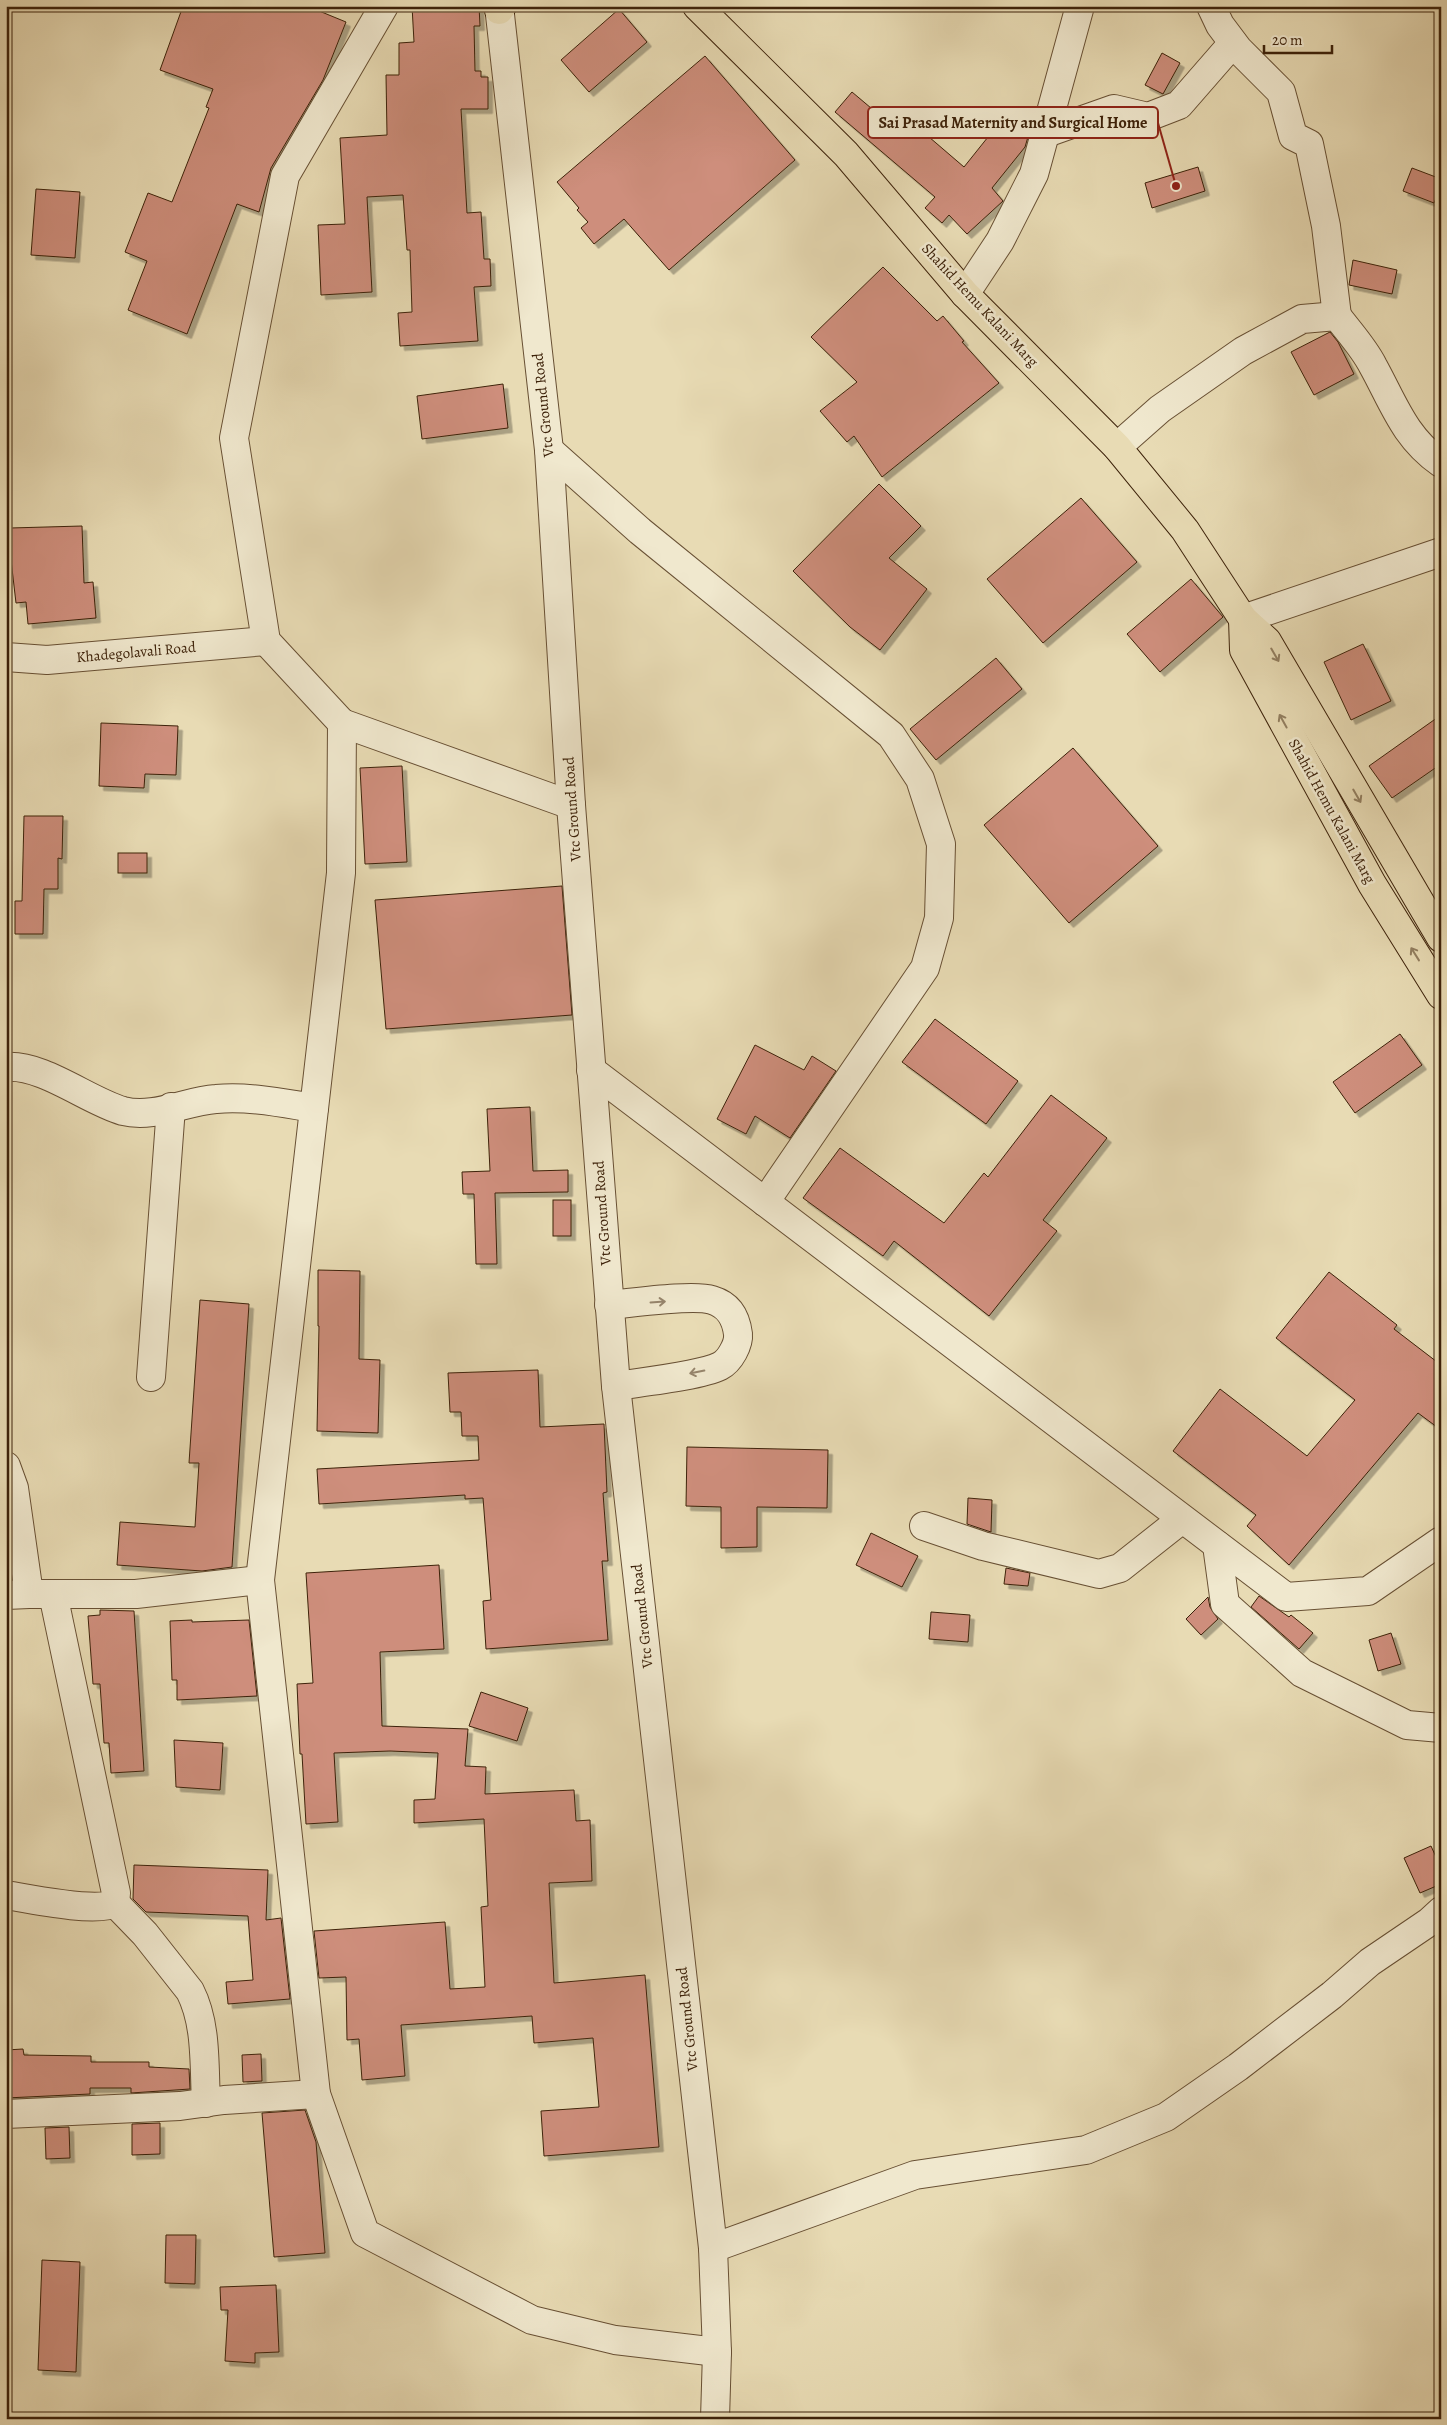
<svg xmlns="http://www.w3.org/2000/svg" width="1447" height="2425" viewBox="0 0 1447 2425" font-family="Alegreya,serif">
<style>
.building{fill:#ce8e7b;stroke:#3d220a;filter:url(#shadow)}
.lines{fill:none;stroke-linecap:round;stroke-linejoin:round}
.minor-casing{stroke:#685034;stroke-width:30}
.major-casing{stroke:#3d220a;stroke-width:30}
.minor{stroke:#f0e8ce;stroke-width:28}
.major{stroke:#e8dbb4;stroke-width:28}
.oneway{stroke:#927e5f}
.oneway2{stroke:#96856c}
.labels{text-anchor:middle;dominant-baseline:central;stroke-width:5;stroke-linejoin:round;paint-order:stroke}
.street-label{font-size:15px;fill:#3d220a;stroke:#f0e8ce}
.leader{fill:none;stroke:#8f2418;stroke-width:2}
.callout-dot{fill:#8f2418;stroke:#f0e8ce;stroke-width:2}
.callout{fill:#f0e8ce;stroke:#8f2418;stroke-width:2}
.callout-label{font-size:16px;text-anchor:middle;font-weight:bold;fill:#3d220a}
</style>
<defs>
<filter id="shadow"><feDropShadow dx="4.5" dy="4.5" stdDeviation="0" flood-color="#0004"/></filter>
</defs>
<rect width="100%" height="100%" fill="#e8dbb4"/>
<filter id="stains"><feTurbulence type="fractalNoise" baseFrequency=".004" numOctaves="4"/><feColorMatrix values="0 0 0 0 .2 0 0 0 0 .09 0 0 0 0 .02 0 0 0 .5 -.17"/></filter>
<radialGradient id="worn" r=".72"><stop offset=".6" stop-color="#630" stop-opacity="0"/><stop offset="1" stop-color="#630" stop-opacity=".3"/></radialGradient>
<g class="building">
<path d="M183 6H307L346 22 323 80 271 168 259 212 237 204 187 334 128 310 147 261 125 252 148 193 172 202 209 108 206 107 213 89 160 70Z"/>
<path d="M412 6H479L480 26H474L475 71H481V77H488V109H461L467 213 481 212 484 259H490L491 286 474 287 478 341 400 346 398 313 412 312 410 250H407L403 195 367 197 372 292 321 295 318 225 345 224 340 138 387 135 386 75H399V43L414 42Z"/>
<path d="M619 9 647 42 589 92 561 60Z"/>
<path d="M1162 53 1180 63 1163 94 1145 85Z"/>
<path d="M705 56 795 160 669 270 624 219 594 244 581 228 588 222 577 210 579 208 557 182Z"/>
<path d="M852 92 884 119 894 107 964 167 1008 112 1030 130 1025 147 992 188 1003 201 967 234 949 215 942 223 925 208 935 197 835 112Z"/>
<path d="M1198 167 1205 191 1152 208 1145 183Z"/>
<path d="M1412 168 1441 179V186L1434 203 1403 191Z"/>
<path d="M36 189 80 192 75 258 31 255Z"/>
<path d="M1353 260 1397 270 1392 294 1349 285Z"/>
<path d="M883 267 937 321 943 316 964 341 962 342 999 383 882 477 854 436 847 442 820 411 857 382 811 337Z"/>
<path d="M1330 332 1338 342 1354 374 1314 395 1291 352Z"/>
<path d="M503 384 508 428 422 439 417 396Z"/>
<path d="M879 484 921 526 889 558 927 589 880 650 850 627 793 571Z"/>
<path d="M1081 498 1137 562 1043 643 987 579Z"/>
<path d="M82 526 84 583 93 582 96 618 28 624 26 602 16 603 11 560 10 528Z"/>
<path d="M1191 579 1223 617 1160 672 1127 634Z"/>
<path d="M1363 644 1391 701 1351 720 1324 662Z"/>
<path d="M996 658 1022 689 936 760 910 729Z"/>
<path d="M1441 715V764L1392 798 1369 766Z"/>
<path d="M101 723 178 726 176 775 145 774 144 788 99 786Z"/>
<path d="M1073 748 1158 846 1069 923 984 825Z"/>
<path d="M402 766 407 862 365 864 360 768Z"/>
<path d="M24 816H63L62 859 58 858V889H44L43 934H15V901H22Z"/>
<rect x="118" y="853" width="29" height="20"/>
<path d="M562 886 572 1015 386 1029 375 900Z"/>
<path d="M935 1019 1018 1081 986 1124 902 1062Z"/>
<path d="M1400 1034 1422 1065 1355 1113 1333 1082Z"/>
<path d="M755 1045 804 1070 812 1056 836 1071 790 1138 755 1116 746 1134 717 1119Z"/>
<path d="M1051 1095 1107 1138 1043 1220 1057 1231 989 1316 894 1241 883 1256 803 1198 840 1148 944 1223 984 1173 988 1177Z"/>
<path d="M530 1107 533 1171 568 1170V1192L495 1193 497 1264H476L474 1194H463L462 1172 490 1171 487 1109Z"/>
<rect x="553" y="1200" width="18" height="36"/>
<path d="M318 1270 360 1271 359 1359 380 1360 378 1433 317 1431 319 1326H318Z"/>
<path d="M1329 1272 1397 1325 1394 1329 1441 1365V1430L1418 1413 1289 1565 1247 1526 1256 1515 1173 1451 1220 1389 1307 1456 1355 1400 1276 1338Z"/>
<path d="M200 1300 249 1304 232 1567 202 1571 117 1565 120 1522 195 1527 199 1463H189Z"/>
<path d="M538 1370 540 1427 604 1424 607 1492 603 1493 608 1561H602L608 1640 486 1649 483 1601 491 1600 483 1498 465 1499V1495L319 1504 317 1469 479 1460 478 1436H462L461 1412H450L448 1373Z"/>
<path d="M687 1447 828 1450 827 1508 757 1507V1547L721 1548V1507L686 1506Z"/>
<path d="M968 1498 992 1500 991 1532 967 1524Z"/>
<path d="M871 1533 918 1556 902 1587 856 1565Z"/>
<path d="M439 1565 444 1649 380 1652 382 1726 468 1729 465 1766 486 1767 485 1794 574 1790 576 1821 590 1820 592 1881 549 1883 554 1983 645 1975 659 2147 544 2156 541 2111 599 2107 593 2038 534 2043 532 2016 401 2025 405 2076 362 2080 359 2039 347 2040 346 1977 319 1978 314 1931 445 1922 450 1989 485 1987 481 1907 488 1906 484 1819 414 1823V1800L435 1799 438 1753 390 1751 334 1753 338 1822 306 1824 302 1754H300L297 1684 313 1683 306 1573Z"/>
<path d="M1006 1568 1030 1573 1028 1586 1004 1584Z"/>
<path d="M1259 1596 1289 1617 1291 1615 1313 1633 1299 1649 1251 1607Z"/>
<path d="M1208 1597 1210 1607 1218 1619 1201 1635 1186 1619Z"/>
<path d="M100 1610 134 1611 144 1771 111 1773 109 1743H104L100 1684H93L88 1616 100 1615Z"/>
<path d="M931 1612 970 1615 968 1642 929 1639Z"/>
<path d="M192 1620V1622L249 1620 257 1696 177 1700V1680H172L170 1621Z"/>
<path d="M1391 1633 1401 1664 1378 1671 1369 1640Z"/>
<path d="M481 1692 528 1708 517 1741 469 1726Z"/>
<path d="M174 1740 223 1743 220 1790 176 1787Z"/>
<path d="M1431 1846 1441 1868V1884L1420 1893 1404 1858Z"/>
<path d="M134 1865 268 1870 266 1920 281 1918 290 1999 228 2004 226 1982 253 1980 248 1916 146 1912 133 1899Z"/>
<path d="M23 2049 24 2055 91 2056V2062H149V2067L189 2069 190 2089 131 2093V2088H90V2094L6 2098V2050Z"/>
<path d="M261 2054 262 2081 243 2082 242 2055Z"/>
<path d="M305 2110 316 2142 325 2253 274 2257 262 2113Z"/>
<path d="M160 2123V2154L132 2155V2124Z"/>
<path d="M69 2127 70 2158 46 2159 45 2128Z"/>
<path d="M166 2235H196L195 2284 165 2283Z"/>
<path d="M42 2260 80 2262 76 2372 38 2370Z"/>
<path d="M276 2285 279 2352 255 2353V2363L225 2361 228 2310H221L220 2287Z"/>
</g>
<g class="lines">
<defs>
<g id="minor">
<path d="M384 6 285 176 234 438 266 641 342 723 341 873 260 1580 316 2094 365 2233 532 2320 615 2340 717 2352"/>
<path d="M499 6 549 450 571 805 616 1386 713 2248 717 2352 715 2419"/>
<path d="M1211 6 1220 25 1238 49 1281 92 1293 136 1309 144 1326 226 1337 316"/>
<path d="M1046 133 1114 109 1148 117 1179 105 1233 43"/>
<path d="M965 294 1000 241 1034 174 1080 6"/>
<path d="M1117 447 1160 409 1243 351 1302 319 1337 316C1349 332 1364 348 1373 366 1394 404 1404 437 1441 463"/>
<path d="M549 450 640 531 891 735 920 779 941 844 939 918 925 968 765 1202"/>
<path d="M1243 619 1441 552"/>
<path d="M6 657 47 660 266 641"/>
<path d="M342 723 571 805"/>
<path d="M6 1067C43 1064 88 1101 123 1111 154 1119 185 1101 216 1099 249 1096 282 1103 314 1108"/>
<path d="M591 1070 1286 1597 1368 1591 1441 1541"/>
<path d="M609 1305C632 1303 693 1294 712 1300 729 1305 736 1318 738 1334 739 1344 730 1361 720 1366 700 1376 641 1382 616 1386"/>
<path d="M151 1377 171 1107"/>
<path d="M6 1466 14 1488 29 1594 6 1595"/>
<path d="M924 1526 983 1546 1099 1574 1120 1568 1182 1519"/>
<path d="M1217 1545 1225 1604 1302 1673 1407 1725 1441 1728"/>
<path d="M29 1594H136L260 1580"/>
<path d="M6 1895C30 1899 97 1913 115 1903L116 1893 53 1594"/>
<path d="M115 1903 145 1934 190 1991C207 2024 204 2066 206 2103"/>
<path d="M6 2114 180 2106 224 2100 316 2094"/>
<path d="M713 2248 915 2175 1086 2150 1166 2117 1238 2067 1332 1995 1370 1962 1429 1922 1441 1911"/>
</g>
<g id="major">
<path d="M697 6 846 154 965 294 1117 447 1185 530 1243 619 1267 641 1441 938"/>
<path d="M499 10 502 6"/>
<path d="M1243 619 1244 650 1372 884 1441 995"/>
</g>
</defs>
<use href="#minor" class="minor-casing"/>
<use href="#major" class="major-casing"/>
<use href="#minor" class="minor"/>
<use href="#major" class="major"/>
</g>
<defs><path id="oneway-shaft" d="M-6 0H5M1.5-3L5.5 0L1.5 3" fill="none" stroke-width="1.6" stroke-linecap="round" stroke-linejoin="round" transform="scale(1.25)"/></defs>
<g class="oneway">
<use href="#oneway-shaft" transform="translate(1275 655) rotate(60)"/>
<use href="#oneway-shaft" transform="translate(1283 721) rotate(-119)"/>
<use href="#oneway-shaft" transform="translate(1357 796) rotate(60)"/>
<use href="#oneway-shaft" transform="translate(1415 954) rotate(-122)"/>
</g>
<g class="oneway2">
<use href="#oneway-shaft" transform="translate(658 1302) rotate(-4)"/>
<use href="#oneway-shaft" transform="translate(697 1372) rotate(169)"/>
</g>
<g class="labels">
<g class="street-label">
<text transform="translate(980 305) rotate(47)">Shahid Hemu Kalani Marg</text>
<text transform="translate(543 405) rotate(-96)">Vtc Ground Road</text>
<text transform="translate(136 652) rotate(-5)">Khadegolavali Road</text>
<text transform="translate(572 809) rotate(-94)">Vtc Ground Road</text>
<text transform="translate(1332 811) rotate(61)">Shahid Hemu Kalani Marg</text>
<text transform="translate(602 1213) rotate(-94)">Vtc Ground Road</text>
<text transform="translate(642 1616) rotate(-96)">Vtc Ground Road</text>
<text transform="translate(687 2019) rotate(-96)">Vtc Ground Road</text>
</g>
</g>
<path class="leader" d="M1176 186L1158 123"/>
<circle class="callout-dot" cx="1176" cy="186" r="5"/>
<rect class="callout" x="868" y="107" width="290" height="31" rx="5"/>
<g class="callout-label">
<text x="1013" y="128">Sai Prasad Maternity and Surgical Home</text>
</g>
<rect width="1447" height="2425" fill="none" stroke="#e8dbb4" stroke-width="25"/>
<rect x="8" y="8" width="1432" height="2410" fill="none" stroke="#3d220a" stroke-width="2.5"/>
<rect x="12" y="12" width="1422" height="2400" fill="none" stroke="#3d220a"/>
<path d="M1264 45v8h68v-8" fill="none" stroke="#3d220a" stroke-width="2.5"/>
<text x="1272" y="45" font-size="15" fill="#3d220a" stroke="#f0e8ce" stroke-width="4" paint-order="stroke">20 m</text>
<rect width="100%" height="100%" filter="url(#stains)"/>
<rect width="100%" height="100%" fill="url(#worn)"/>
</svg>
